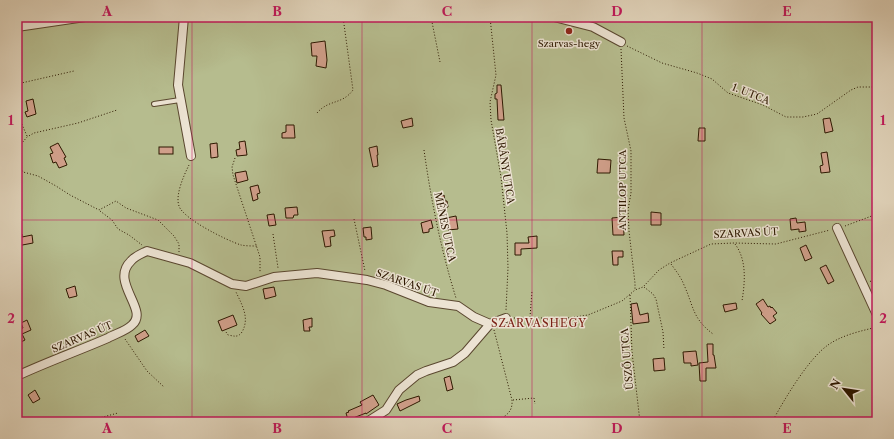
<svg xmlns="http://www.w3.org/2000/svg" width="894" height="439" viewBox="0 0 894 439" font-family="'Libre Caslon Text',serif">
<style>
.green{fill:#b6bc8e;stroke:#726a47}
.building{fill:#d09f8a;stroke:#2d1800}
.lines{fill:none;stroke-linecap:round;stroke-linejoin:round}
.service-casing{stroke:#5a472f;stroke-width:6}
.minor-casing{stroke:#5a472f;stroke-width:10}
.path{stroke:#2d1800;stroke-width:1;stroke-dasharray:1 2;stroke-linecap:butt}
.service{stroke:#ece3d3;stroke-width:4}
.minor{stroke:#ece3d3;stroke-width:8}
.grid{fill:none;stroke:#c2185b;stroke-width:1;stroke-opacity:0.55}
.poi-dot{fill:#8f2418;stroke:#ece3d3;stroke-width:1.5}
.labels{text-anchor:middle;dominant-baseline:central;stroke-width:3;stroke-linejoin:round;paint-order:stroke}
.poi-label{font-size:10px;fill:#2d1800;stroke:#ece3d3}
.street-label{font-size:10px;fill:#2d1800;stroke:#ece3d3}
.neighbourhood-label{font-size:11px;letter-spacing:1px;fill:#7a1f14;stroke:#ece3d3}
.neatline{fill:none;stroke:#c2185b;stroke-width:1.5}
.grid-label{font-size:13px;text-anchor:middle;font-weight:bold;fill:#c2185b}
</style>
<rect width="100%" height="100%" fill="#e1d4bb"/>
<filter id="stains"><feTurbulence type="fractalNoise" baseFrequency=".005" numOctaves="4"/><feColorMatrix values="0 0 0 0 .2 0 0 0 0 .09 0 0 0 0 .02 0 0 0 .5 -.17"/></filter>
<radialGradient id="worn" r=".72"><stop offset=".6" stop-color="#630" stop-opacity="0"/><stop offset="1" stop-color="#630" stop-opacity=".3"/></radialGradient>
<rect class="green" x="17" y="17" width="860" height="405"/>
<g class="building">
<path d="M325 41 327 60 326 68 316 66 317 56H312L311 43Z"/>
<path d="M497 85H501L504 120H498L497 99H495V94L497 93Z"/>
<path d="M33 99 36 114 27 117 25 112 28 111 26 101Z"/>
<path d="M412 118 413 126 403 128 401 121Z"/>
<path d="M830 118 833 131 825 133 823 119Z"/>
<path d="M286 125H294L295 138H282V133L286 132Z"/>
<path d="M699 128H705V141H698Z"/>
<path d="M245 141 247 155 237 156 236 150 240 149 239 142Z"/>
<path d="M58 143 66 157 64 158 67 165 59 168 56 162 53 163 50 154 53 153 50 147Z"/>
<path d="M217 143 218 157 211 158 210 144Z"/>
<path d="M377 146 378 155H377L378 166 373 167 369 148Z"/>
<rect x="159" y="147" width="14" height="7"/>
<path d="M827 152 830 172 821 173 820 166 823 165 821 153Z"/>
<path d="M598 159 611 160 610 173H597Z"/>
<path d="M246 171 248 180 237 183 235 173Z"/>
<path d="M258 185 260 193 257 194 258 199 253 201 250 187Z"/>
<path d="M444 195 445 201H447L448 207 437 209 435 197Z"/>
<path d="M297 207 298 215H294L293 218H286L285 208Z"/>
<path d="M651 212 661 213V225H651Z"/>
<path d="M274 214 276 225 269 226 267 215Z"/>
<path d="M456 216 458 229 448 230 446 218Z"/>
<path d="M623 217 624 235H613L612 218Z"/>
<path d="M796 218 797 223 805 222 806 231 799 232V229L791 230 790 219Z"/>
<path d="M431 220 433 228 429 229V232L423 233 421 223Z"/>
<path d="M371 227 372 239 366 240V237H364L363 228Z"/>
<path d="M334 230 335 236 330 237 331 246 325 247 322 231Z"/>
<path d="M22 234V237L32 235 33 243 17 246V235Z"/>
<path d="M537 236V248L521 249V255H515V243H529L528 237Z"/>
<path d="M806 245 812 258 805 261 800 248Z"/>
<path d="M612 251H623V257H618V265H613Z"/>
<path d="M826 265 834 281 828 284 820 268Z"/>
<path d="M75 286 77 296 69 298 66 289Z"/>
<path d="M274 287 276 296 265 299 263 289Z"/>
<path d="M763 299 768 307 770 306 771 308 772 307 777 313 773 316 776 320 770 324 761 314 762 313 756 304Z"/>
<path d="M637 303 640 315 648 313 649 322 633 324 631 304Z"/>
<path d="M736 303 737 309 725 312 723 305Z"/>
<path d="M233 315 237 325 222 331 218 321Z"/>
<path d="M312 318V327H309L310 331H304L303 320Z"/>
<path d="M27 320 31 330 22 334 25 340 17 344V323L20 329 23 328 21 323Z"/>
<path d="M145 330 149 336 138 342 135 336Z"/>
<path d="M707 344H713V355H714L716 368H706V381H700L699 363 708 362Z"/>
<path d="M696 351 698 365 691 366V363H684L683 352Z"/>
<path d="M664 358 665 370 654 371 653 359Z"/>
<path d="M450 376 453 389 447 391 444 378Z"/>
<path d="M35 390 40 399 33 403 28 395Z"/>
<path d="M373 395 379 405 366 414V413L348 420 346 413 349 412 348 411 362 405 360 402Z"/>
<path d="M419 396 420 401 400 411 397 404 406 400Z"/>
</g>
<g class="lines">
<defs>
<path id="service" d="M154 104 180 100"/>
<g id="minor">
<path d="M184 17 178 85 191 156"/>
<path d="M554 17 593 27 621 42"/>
<path d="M17 27 85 17"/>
<path d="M837 228 877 315"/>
<path d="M17 376C47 362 78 351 108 338 115 334 126 331 132 325 150 310 109 282 131 261 135 256 141 254 147 251L190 263 232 284 246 286 274 277 317 273 367 280 386 285 429 302 458 306 474 317 490 324 506 318"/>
<path d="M367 422 386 410 399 390 417 375 426 371 453 362 465 353 490 324"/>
</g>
</defs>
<use href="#service" class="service-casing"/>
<use href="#minor" class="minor-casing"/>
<g class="path">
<path d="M431 17 440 62"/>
<path d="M490 17 496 75 490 102 491 120 501 177 507 233 508 268 506 310"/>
<path d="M627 46 662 63 697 73 712 79 728 93 763 105 786 117H803L817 114 851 90 858 87H877"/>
<path d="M621 49 624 118 631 151V193L628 210 629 231 635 283V290"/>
<path d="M17 84 74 71"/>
<path d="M17 113 27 136"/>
<path d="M317 113C329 99 342 105 353 90L343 17"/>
<path d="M17 149 27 137 34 133 78 123 117 110"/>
<path d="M424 150C431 200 441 250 456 298"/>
<path d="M235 158 232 167 233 175 260 257V272"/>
<path d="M17 163 23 172 38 176 56 186 70 195 99 210 116 201 126 208 158 220 174 236 179 244V252"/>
<path d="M189 165C184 175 175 195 179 206 183 219 228 241 241 245 246 246 252 246 257 246"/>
<path d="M100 211 112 220 118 229 129 235 142 245"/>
<path d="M354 219 365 271"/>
<path d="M845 226 877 214"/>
<path d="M273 234 278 268"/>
<path d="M735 244C747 260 745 282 742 301"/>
<path d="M671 264C676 271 681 277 684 285 694 307 692 318 713 334"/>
<path d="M870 281 877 285"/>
<path d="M644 287 653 294 656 299 663 332 664 350"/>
<path d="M630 295 632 352 640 422"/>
<path d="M530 317 532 291"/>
<path d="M514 318H568L588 315 622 301 635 290 643 287 659 270 670 263 711 244 734 243 776 244 830 230"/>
<path d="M494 330 512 400C513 413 505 416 495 422"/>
<path d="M226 332 228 335C234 336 238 338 242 332 250 318 242 305 236 292"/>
<path d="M125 339 147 371 164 387"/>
<path d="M513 400 534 398 535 404"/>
<path d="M389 418 390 422"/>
<path d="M84 422 118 413"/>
<path d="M772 422C784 400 808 359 828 345 842 335 861 331 877 327"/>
</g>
<use href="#service" class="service"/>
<use href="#minor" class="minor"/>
</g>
<path class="grid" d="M192 17V422M362 17V422M532 17V422M702 17V422M17 220H877"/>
<circle class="poi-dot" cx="569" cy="31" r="4"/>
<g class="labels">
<g class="poi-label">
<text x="569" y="43">Szarvas-hegy</text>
</g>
<g class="street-label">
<text transform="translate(751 94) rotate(22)">1. UTCA</text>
<text transform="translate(505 166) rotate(81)">BÁRÁNY UTCA</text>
<text transform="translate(622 190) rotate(-90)">ANTILOP UTCA</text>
<text transform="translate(445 227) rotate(78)">MÉNES UTCA</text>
<text transform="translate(746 233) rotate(-3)">SZARVAS ÚT</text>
<text transform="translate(407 283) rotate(19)">SZARVAS ÚT</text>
<text transform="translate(82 337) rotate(-23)">SZARVAS ÚT</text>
<text transform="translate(627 359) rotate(-95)">ÜSZŐ UTCA</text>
</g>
<g class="neighbourhood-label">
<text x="539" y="323">SZARVASHEGY</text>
</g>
</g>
<rect width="894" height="439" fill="none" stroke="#e1d4bb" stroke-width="44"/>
<g transform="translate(844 389) rotate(300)" stroke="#ece3d3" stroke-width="3" paint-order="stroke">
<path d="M0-3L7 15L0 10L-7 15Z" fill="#2d1800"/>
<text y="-6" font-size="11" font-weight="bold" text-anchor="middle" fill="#2d1800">N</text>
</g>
<rect x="22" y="22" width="850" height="395" class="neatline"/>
<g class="grid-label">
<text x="107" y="16">A</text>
<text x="277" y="16">B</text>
<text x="447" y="16">C</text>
<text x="617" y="16">D</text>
<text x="787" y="16">E</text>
<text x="11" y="125">1</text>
<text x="883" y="125">1</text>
<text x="11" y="323">2</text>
<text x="883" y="323">2</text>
<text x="107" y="433">A</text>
<text x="277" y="433">B</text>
<text x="447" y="433">C</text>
<text x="617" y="433">D</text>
<text x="787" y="433">E</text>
</g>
<rect width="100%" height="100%" filter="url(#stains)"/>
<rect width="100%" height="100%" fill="url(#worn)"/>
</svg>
